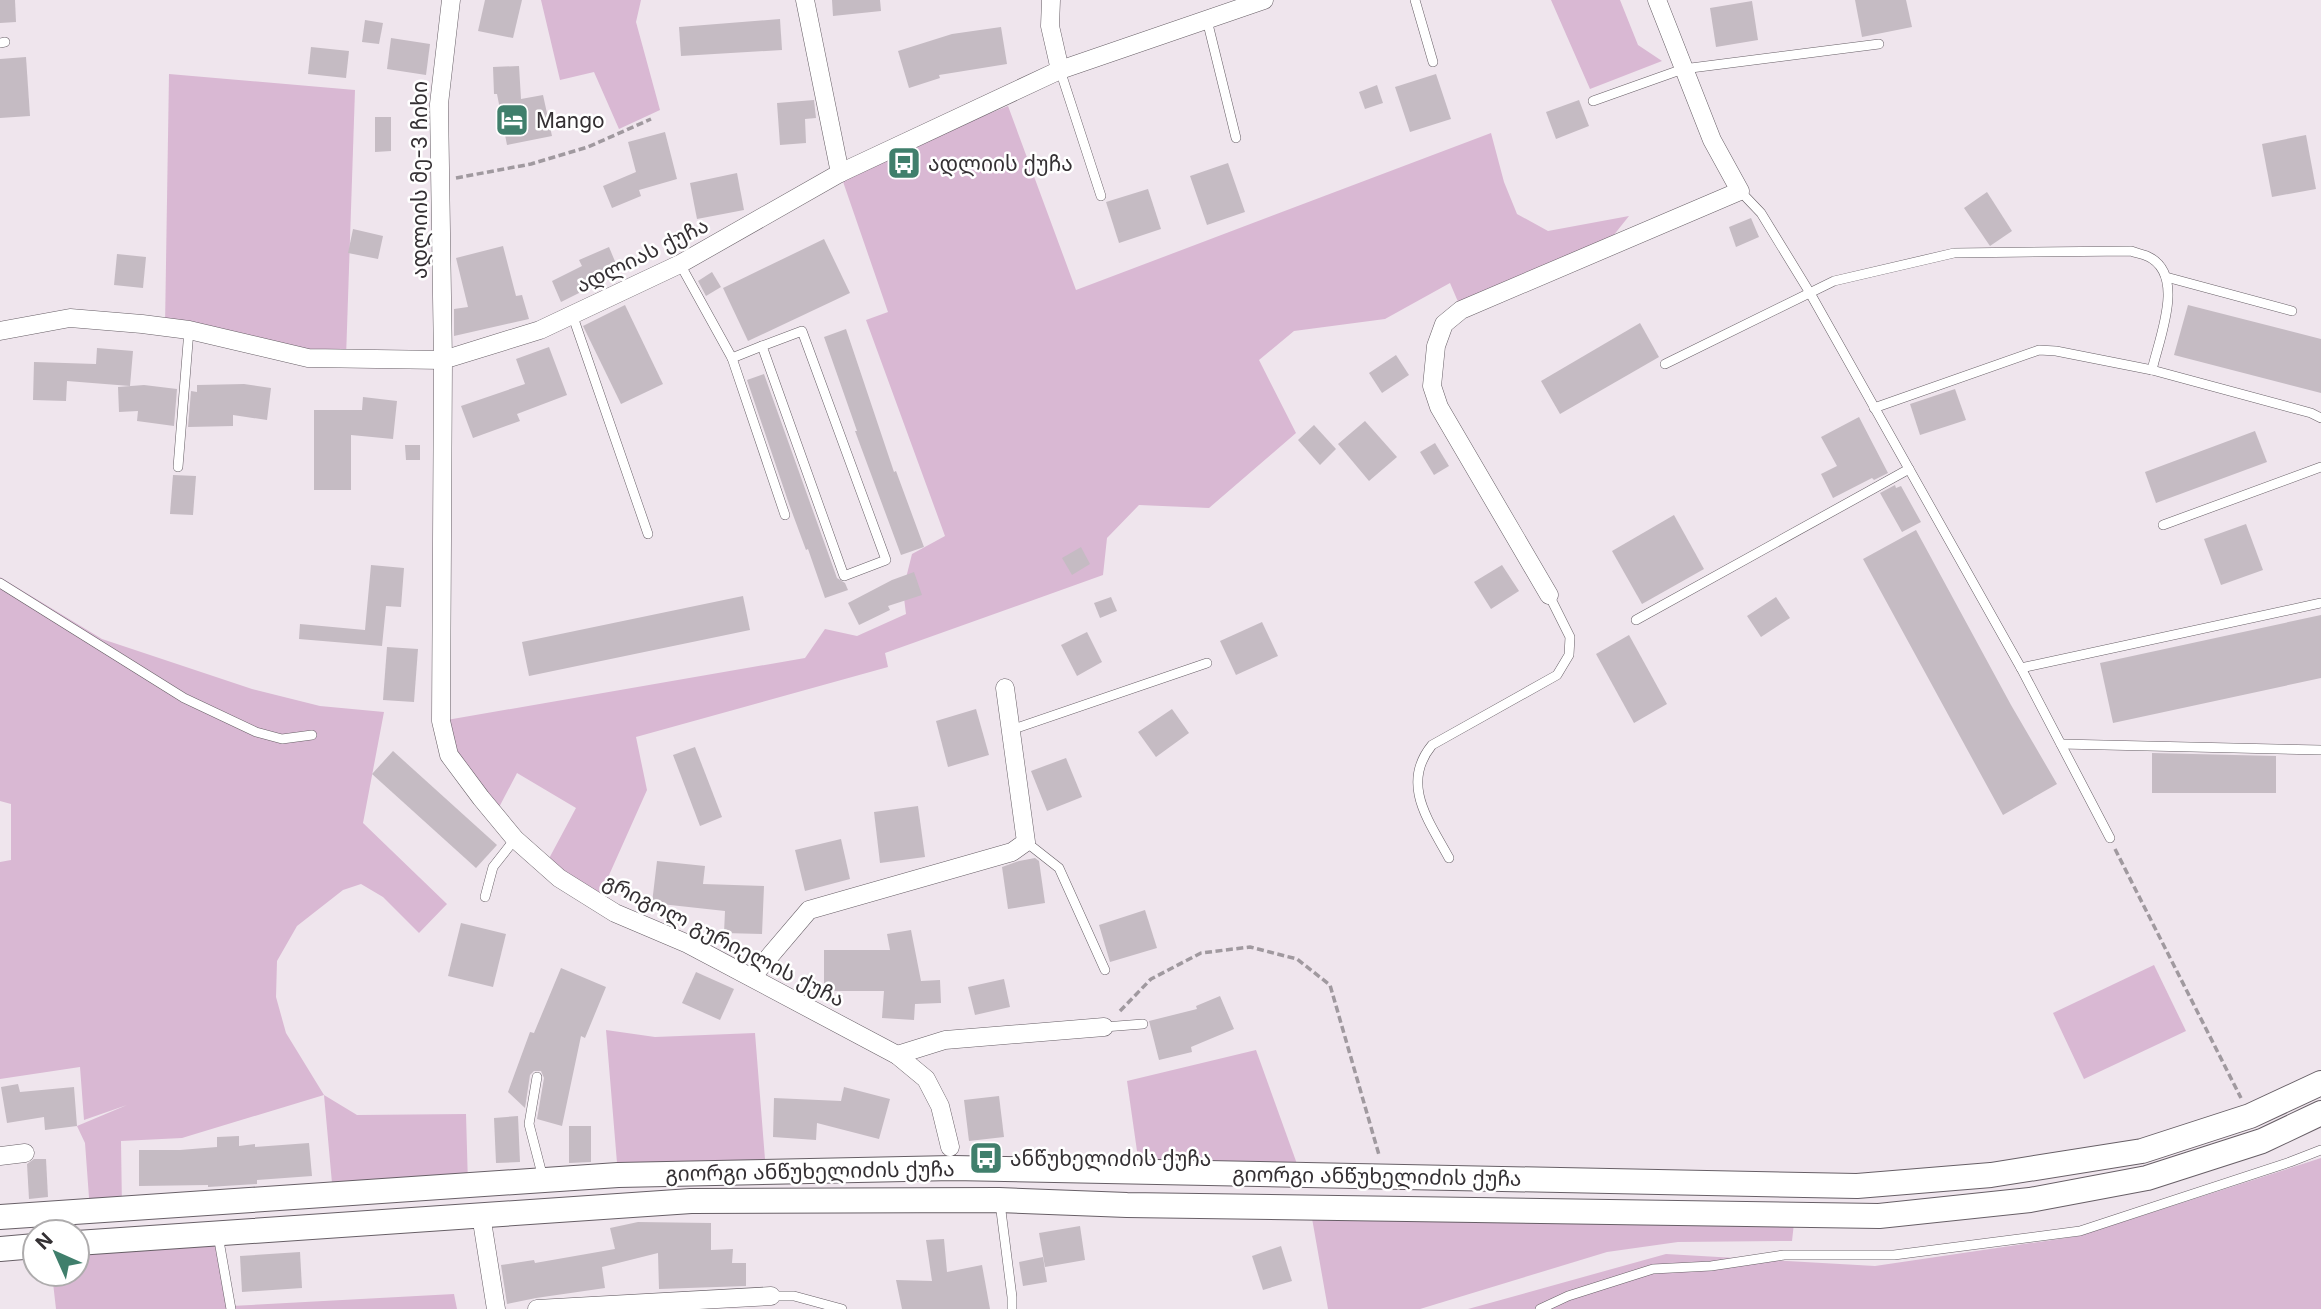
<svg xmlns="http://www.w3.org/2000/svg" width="2321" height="1309" viewBox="0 0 2321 1309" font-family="Inter,'Noto Sans Georgian',sans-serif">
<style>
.green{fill:#d9b8d3}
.building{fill:#c5bbc3}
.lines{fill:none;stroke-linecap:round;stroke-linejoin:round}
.service-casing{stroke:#675f66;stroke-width:10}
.minor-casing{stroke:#675f66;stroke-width:19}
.secondary-casing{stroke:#675f66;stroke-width:26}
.path{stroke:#a0999f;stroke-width:3.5;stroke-dasharray:7 3.5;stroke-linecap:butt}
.service{stroke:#fff;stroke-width:9}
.minor{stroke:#fff;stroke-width:18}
.secondary{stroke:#fff;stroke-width:24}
.labels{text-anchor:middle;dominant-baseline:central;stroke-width:5;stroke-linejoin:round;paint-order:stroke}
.poi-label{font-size:21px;fill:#343033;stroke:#fff;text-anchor:start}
.street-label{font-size:21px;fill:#343033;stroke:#fff}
</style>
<rect width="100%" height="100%" fill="#efe5ed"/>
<g class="green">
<path d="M541 0H641L636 22 660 110 619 129 594 72 560 80Z"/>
<path d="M1551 0H1620L1638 45 1662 61 1590 89Z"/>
<path d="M169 74 355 90 346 358 165 327Z"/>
<path d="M1008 106 1076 290 1491 133 1504 182 1517 214 1548 231 1629 216 1613 236 1459 304 1450 283 1385 319 1294 331 1259 360 1296 433 1209 508 1139 505 1107 538 1103 575 885 653 888 667 636 737 647 790 597 902 545 866 576 808 517 773 495 815 481 798 441 721 805 658 825 629 857 636 906 614 903 590 912 554 945 536 866 320 888 312 840 173Z"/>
<path d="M0 577 102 639 252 689 320 706 384 712 363 823 447 904 419 933 383 897 361 884 343 890 297 926 277 961 276 997 286 1033 324 1095 357 1115 466 1114 468 1185 333 1194 324 1095 182 1138 121 1141 122 1209 90 1211 85 1143 77 1126 127 1105 84 1120 80 1067 0 1079V862L11 860V804L0 801Z"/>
<path d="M2154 965 2186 1031 2084 1079 2053 1013Z"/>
<path d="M606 1030 655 1037 755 1033 766 1172 618 1175Z"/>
<path d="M1256 1050 1301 1175 1140 1172 1127 1081Z"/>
<path d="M2321 1158V1309H1468L1666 1254 1875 1266 2079 1236Z"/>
<path d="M1310 1207 1795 1214 1792 1241 1678 1242 1607 1252 1420 1309H1328Z"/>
<path d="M218 1233 231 1306 454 1294 457 1309H56L52 1274H77V1243Z"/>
</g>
<g class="building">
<path d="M0 0H15L16 22 0 23Z"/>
<path d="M485 0H522L513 38 478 31Z"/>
<path d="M832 0H880L881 11 833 16Z"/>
<path d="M1855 0H1906L1912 27 1862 37Z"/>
<path d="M1752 1 1758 40 1716 47 1710 8Z"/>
<path d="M780 19 782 50 681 56 679 27Z"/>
<path d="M365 20 383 23 379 44 362 42Z"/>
<path d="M1001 27 1007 64 939 75 940 78 909 88 898 51 952 34Z"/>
<path d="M391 38 430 44 426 75 387 69Z"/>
<path d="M311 47 349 51 346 78 308 74Z"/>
<path d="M26 57 30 116 0 118V59Z"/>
<path d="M519 66 521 99 543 95 552 136 507 145 497 94H494L493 67Z"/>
<path d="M1436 74 1451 119 1410 132 1395 87Z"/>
<path d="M1377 85 1383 103 1365 109 1359 92Z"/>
<path d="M814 100 816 118 805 119 806 143 780 145 777 103Z"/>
<path d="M1579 100 1589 126 1556 139 1546 112Z"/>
<path d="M375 117H391V151L375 152Z"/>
<path d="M665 132 677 179 639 190 641 196 612 208 603 186 636 172 628 142Z"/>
<path d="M2306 135 2316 189 2272 197 2262 144Z"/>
<path d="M1228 163 1245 212 1207 225 1190 176Z"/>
<path d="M737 173 744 210 697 219 690 183Z"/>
<path d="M1148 189 1161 229 1119 243 1106 202Z"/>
<path d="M1987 192 2012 231 1990 246 1964 208Z"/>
<path d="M1751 218 1759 237 1736 247 1729 227Z"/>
<path d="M353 229 383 236 378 259 348 253Z"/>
<path d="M824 239 850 293 748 341 723 288Z"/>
<path d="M503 246 516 296 522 295 529 319 454 336V309L468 307 456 258Z"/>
<path d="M609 247 619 271 581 287 583 291 561 302 552 281 582 266 579 260Z"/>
<path d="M117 254 146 257 143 288 114 285Z"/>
<path d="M712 272 721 287 706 296 698 281Z"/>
<path d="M625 305 663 384 621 404 583 326Z"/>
<path d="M2188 305 2321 339V393L2174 355Z"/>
<path d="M1640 323 1659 357 1560 414 1541 381Z"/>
<path d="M846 329 894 472 896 471 924 547 901 555 855 431H857L824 337Z"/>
<path d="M549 347 567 395 517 414 520 421 473 438 461 406 525 384 516 359Z"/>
<path d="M97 348 133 351 130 386 67 381 66 401 33 400 34 362 96 364Z"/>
<path d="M1396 355 1409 375 1382 393 1369 373Z"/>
<path d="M764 374 837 578 845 583 848 590 825 598 808 549 806 550 789 504 747 380Z"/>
<path d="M244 384 271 388 267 420 233 415V426L188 427 191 391 197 392V385Z"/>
<path d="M144 385 177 389 174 426 137 421 138 411 119 412 118 387Z"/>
<path d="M1955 389 1966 420 1920 435 1910 404Z"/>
<path d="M363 397 397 401 393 439 351 435V490H314V410H362Z"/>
<path d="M1859 417 1888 473 1874 480 1872 478 1833 498 1821 474 1837 466 1821 437Z"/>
<path d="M1365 421 1397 457 1369 481 1338 444Z"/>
<path d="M1314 425 1336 449 1320 465 1298 440Z"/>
<path d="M2255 431 2267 462 2156 503 2145 472Z"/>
<path d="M1435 443 1449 466 1434 475 1420 452Z"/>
<path d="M405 445H420V460H406Z"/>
<path d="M173 475 196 476 193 515 170 514Z"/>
<path d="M1895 485 1896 488 1901 486 1921 522 1902 532 1880 493Z"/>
<path d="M1674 515 1704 569 1642 604 1612 551Z"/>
<path d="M2246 524 2263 570 2221 585 2204 539Z"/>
<path d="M1916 530 2011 705 2057 784 2003 815 1863 559Z"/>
<path d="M1081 547 1090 564 1072 575 1062 558Z"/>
<path d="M371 565 404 568 401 607 386 606 382 646 299 639 300 624 365 630Z"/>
<path d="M1502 565 1519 591 1491 609 1474 582Z"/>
<path d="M914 572 922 595 888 606 890 610 859 625 848 603 892 580Z"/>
<path d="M743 596 750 630 529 676 522 642Z"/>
<path d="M1111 597 1117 611 1100 618 1094 603Z"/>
<path d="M1776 597 1790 618 1761 637 1747 616Z"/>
<path d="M2321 615V678L2113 723 2100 663Z"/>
<path d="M1262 622 1278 656 1236 675 1220 641Z"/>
<path d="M1087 632 1102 662 1077 676 1061 645Z"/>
<path d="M1629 635 1667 704 1634 723 1596 654Z"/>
<path d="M387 647 418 649 414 702 383 700Z"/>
<path d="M976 709 989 755 948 767 936 721Z"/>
<path d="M1172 709 1189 733 1156 757 1138 732Z"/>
<path d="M695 747 722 817 700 826 673 755Z"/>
<path d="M393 751 497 845 476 868 372 774Z"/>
<path d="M2152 753 2276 756V793H2152Z"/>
<path d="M1066 758 1082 797 1047 811 1031 771Z"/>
<path d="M918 806 925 857 880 863 874 812Z"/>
<path d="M841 839 850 879 805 891 795 850Z"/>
<path d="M1035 858 1039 861 1045 903 1008 909 1002 867 1019 861Z"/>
<path d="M657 861 705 866 703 884 764 886 762 934 724 933 725 911 652 903Z"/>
<path d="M1145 910 1157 948 1110 962 1099 925Z"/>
<path d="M461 923 506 934 493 987 448 976Z"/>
<path d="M911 930 921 981 940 980 941 1003 915 1004 914 1020 882 1018 884 991H824V950H890L887 934Z"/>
<path d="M561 968 606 987 585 1038 581 1036 562 1126 537 1119 544 1078 541 1071H534L530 1075 525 1108 508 1092 530 1032 534 1033Z"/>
<path d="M696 972 734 989 720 1020 682 1003Z"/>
<path d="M1004 979 1010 1007 975 1015 968 987Z"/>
<path d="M1220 996 1234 1029 1191 1047 1192 1052 1159 1060 1149 1021 1197 1009 1196 1006Z"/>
<path d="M18 1084 20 1092 74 1087 77 1126 45 1130 44 1117 7 1123 1 1087Z"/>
<path d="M844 1087 890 1099 879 1139 817 1123 816 1140 773 1137 774 1098 841 1101Z"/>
<path d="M999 1096 1004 1137 969 1141 964 1100Z"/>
<path d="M518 1116 520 1162 496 1163 494 1118Z"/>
<path d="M569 1126H591V1162L569 1163Z"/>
<path d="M239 1136V1146L255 1144V1147L309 1143 312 1176 257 1180V1184L208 1187V1185L139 1186V1150H180L217 1147V1137Z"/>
<path d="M34 1159H46L48 1197 29 1199 27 1164Z"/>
<path d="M638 1222 711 1223V1250L733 1249 732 1263H746V1286L659 1289 658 1253 602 1267 605 1288 536 1298 507 1304 501 1265 534 1260 535 1263 615 1249 610 1228Z"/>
<path d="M1080 1226 1085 1260 1045 1267 1039 1233Z"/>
<path d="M944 1239 947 1272 982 1265 990 1309H902L896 1280 932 1281 926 1240Z"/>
<path d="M1281 1246 1292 1281 1263 1290 1252 1256Z"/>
<path d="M300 1252 302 1288 242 1292 240 1256Z"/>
<path d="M1043 1257 1047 1282 1023 1286 1019 1262Z"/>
</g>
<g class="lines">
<defs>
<g id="service">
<path d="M1415 0 1433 62"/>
<path d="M1207 20 1236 138"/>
<path d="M0 43 5 42"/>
<path d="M1060 70 1101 196"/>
<path d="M1593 101 1683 69 1879 44"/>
<path d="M1740 191 1761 213 1810 293 2021 668 2110 838"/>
<path d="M680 264 732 358 762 346"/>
<path d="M2166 277 2292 311"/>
<path d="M572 314 648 534"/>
<path d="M802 331 886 560 844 576 762 346Z"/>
<path d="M732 358 785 515"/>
<path d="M1665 364 1834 281 1954 253 2131 251C2136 253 2142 254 2147 256 2187 274 2159 338 2152 370"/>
<path d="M1874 408 2039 350 2056 351 2152 370 2311 413 2321 418"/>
<path d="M178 467 189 330"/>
<path d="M2163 525 2321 467"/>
<path d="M0 583 184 698 256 732 282 739 312 735"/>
<path d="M1636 620 1909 469"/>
<path d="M2021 668 2321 603"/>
<path d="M1011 730 1207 663"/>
<path d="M2061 744 2321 750"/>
<path d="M1026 842 1059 868 1105 970"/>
<path d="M1449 858C1429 821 1400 784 1432 745L1557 675 1569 655 1570 637 1549 595"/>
<path d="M485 897 493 867 515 839"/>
<path d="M1104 1027 1143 1024"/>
<path d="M537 1077 529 1124 543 1178"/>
<path d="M1000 1203 1012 1297V1309"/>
<path d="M218 1235 231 1309"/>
<path d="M771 1296H794L842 1309"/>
<path d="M1540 1309 1568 1296 1653 1269 1711 1266 1784 1255H1894L2080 1231 2290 1162 2321 1150"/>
</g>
<g id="minor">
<path d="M451 0 439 104 443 360 441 721 449 755 481 798 515 839 559 878 615 913 688 944 897 1055 926 1079 940 1106 950 1147"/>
<path d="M805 0 840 173"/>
<path d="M1051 0 1050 26 1060 70"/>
<path d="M0 331 70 318 142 324 189 330 308 358 443 360 540 330 680 264 840 173 1060 70 1264 0"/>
<path d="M1549 595 1439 407 1432 386 1436 346 1444 324 1461 310 1740 191 1712 140 1657 0"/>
<path d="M752 977 809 910 1012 852 1026 842 1005 688"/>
<path d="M897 1055 945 1040 1104 1027"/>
<path d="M0 1156 25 1153"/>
<path d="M481 1215 496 1309"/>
<path d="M537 1309 771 1296"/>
</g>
<g id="secondary">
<path d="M0 1217 618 1175 953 1168 1857 1186 1991 1175 2142 1151 2250 1116 2321 1083"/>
<path d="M77 1243 691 1201 999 1200 1127 1205 1879 1216 2030 1200 2147 1178 2262 1141 2321 1113"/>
<path d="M0 1249 35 1246"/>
</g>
</defs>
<use href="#service" class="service-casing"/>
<use href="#minor" class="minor-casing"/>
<use href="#secondary" class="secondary-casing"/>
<g class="path">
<path d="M456 178 531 164 588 147 651 119"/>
<path d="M2115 849 2241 1098"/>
<path d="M1120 1011 1151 979 1201 953 1250 947 1297 959 1330 985 1379 1155"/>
</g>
<use href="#service" class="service"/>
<use href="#minor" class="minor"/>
<use href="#secondary" class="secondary"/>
</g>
<defs>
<symbol id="hotel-square" viewBox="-11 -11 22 22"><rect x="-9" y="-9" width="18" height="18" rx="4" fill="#407f6c" stroke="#fff"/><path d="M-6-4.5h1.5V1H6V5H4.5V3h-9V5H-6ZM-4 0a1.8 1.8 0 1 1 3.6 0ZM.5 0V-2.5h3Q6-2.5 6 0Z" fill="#fff"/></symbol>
<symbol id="bus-square" viewBox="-11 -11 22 22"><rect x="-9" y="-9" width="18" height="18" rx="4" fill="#407f6c" stroke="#fff"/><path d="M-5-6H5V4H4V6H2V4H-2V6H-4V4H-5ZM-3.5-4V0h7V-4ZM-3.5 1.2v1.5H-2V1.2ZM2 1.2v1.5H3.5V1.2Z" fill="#fff"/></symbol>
</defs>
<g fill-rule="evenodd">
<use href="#hotel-square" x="493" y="101" width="38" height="38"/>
<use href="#bus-square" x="885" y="144" width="38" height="38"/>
<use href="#bus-square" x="967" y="1139" width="38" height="38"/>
</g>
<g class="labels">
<g class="poi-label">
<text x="536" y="120">Mango</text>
<text x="928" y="163">ადლიის ქუჩა</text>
<text x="1010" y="1158">ანწუხელიძის ქუჩა</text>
</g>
<g class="street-label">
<text transform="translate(419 180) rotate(-90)">ადლიის მე-3 ჩიხი</text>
<text transform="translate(642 255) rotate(-26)">ადლიას ქუჩა</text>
<text transform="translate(724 940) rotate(27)">გრიგოლ გურიელის ქუჩა</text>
<text transform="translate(810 1171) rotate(-1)">გიორგი ანწუხელიძის ქუჩა</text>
<text transform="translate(1377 1176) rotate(1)">გიორგი ანწუხელიძის ქუჩა</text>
</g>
</g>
<g transform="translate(56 1253) rotate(315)"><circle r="33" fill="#ffffff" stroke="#aeacad" stroke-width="2"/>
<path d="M0-5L12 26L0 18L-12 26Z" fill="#407f6c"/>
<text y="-10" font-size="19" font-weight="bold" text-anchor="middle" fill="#343033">N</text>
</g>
</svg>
